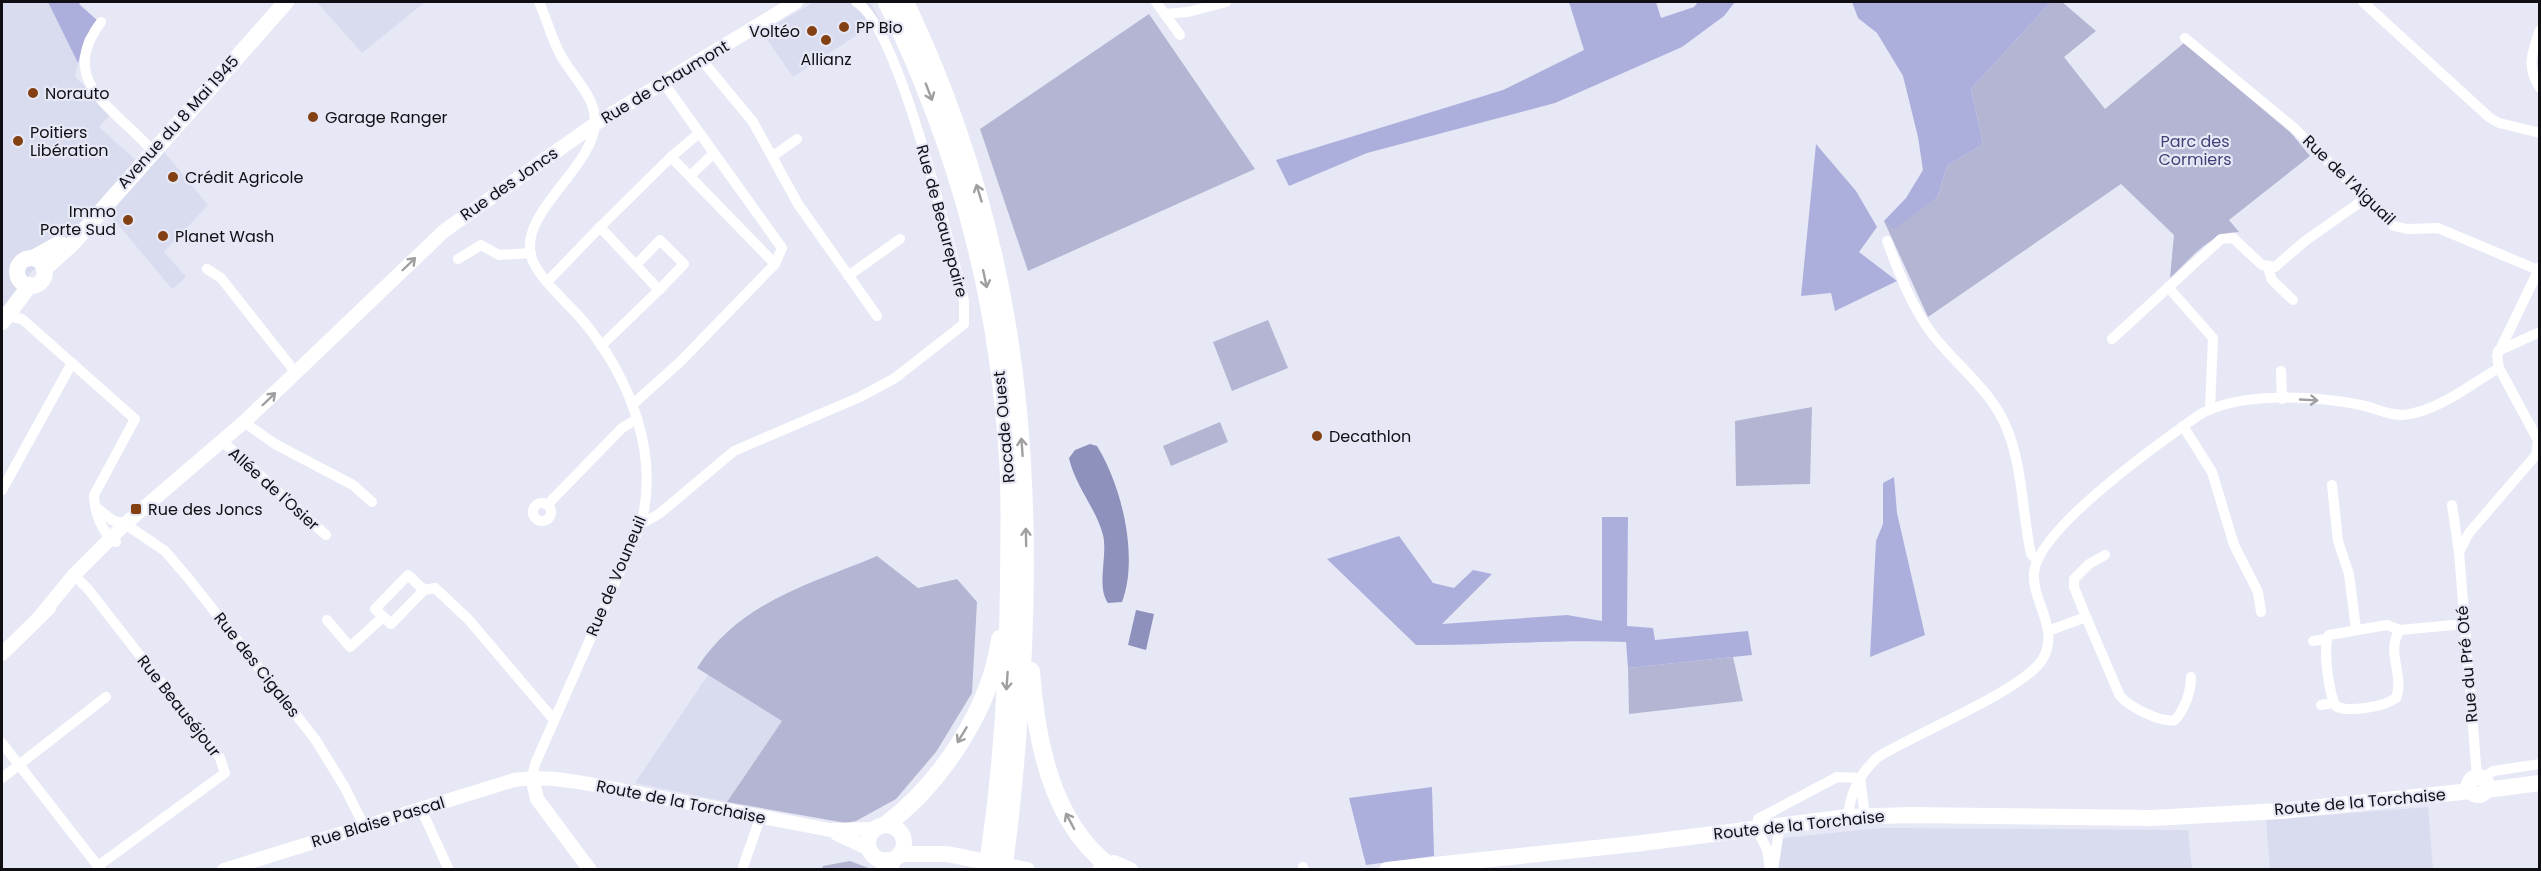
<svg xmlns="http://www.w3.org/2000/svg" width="2541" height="871" viewBox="0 0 2541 871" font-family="Poppins,sans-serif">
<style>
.built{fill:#d9dbef}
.green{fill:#b3b5d3}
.forest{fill:#acafdc}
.water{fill:#8f91bd}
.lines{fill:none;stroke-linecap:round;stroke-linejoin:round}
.minor{stroke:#fff;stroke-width:10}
.tertiary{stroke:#fff;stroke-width:14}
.secondary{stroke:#fff;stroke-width:16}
.primary{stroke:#fff;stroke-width:18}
.oneway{stroke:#9f9fa1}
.poi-dot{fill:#834013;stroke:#e7e8f6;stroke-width:2}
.labels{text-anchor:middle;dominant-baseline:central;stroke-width:4.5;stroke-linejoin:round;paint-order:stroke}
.poi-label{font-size:16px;fill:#0f0f13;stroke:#e7e8f6;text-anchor:start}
.street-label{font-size:16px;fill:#0f0f13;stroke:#e7e8f6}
.park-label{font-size:16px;fill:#403f78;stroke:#e7e8f6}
</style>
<rect width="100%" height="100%" fill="#e7e8f6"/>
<g class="built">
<path d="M2 2H48L78 63 75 77 112 113 99 127 138 162 155 141 208 205 164 252 186 277 172 289 100 203 73 235 30 273 2 316Z"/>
<path d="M317 2H425L362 53Z"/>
<path d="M814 2H870L880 20 793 77 762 32Z"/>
<path d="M708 675 782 721 727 802 635 783Z"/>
<path d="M2428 807 2433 869H2270L2266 820Z"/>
<path d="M1880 828 2188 830 2192 869 1768 870 1773 839Z"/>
</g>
<g class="green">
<path d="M2051 2H2062L2096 31 2064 57 2105 109 2184 43 2291 133 2310 156 2229 220 2239 232C2210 232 2190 260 2170 278L2174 235 2121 184 1928 317 1884 221 1894 228 1937 198 1947 166 1983 144 1971 89Z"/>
<path d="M1149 14 1255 169 1028 271 980 129Z"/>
<path d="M1268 320 1288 368 1232 391 1213 342Z"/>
<path d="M1812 407 1810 484 1736 486 1735 421Z"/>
<path d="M1220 422 1228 442 1171 466 1163 446Z"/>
<path d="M877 556 918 588 957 579 977 602 972 693 936 752 896 799 856 821 846 823 727 802 782 721 697 668C739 602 808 585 877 556Z"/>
<path d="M1733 657 1743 701 1629 714 1628 668Z"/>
<path d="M850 861 871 869H822L823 866Z"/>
</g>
<g class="forest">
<path d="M48 2H81L79 4 98 21 85 38 78 63Z"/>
<path d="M1569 2H1656L1661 18 1694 7 1698 2H1735L1724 16 1682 47 1555 103 1367 153 1289 186 1276 160 1503 90 1584 50Z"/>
<path d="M1852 2H2051L1971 89 1983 144 1947 166 1937 198 1894 229 1884 221 1906 198 1923 170 1918 137 1903 76 1877 33 1858 18Z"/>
<path d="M1816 144 1856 191 1877 227 1859 252 1897 281 1835 311 1831 293 1801 296Z"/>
<path d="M1894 477 1897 513 1925 635 1870 657 1876 541 1883 524V483Z"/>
<path d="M1602 517H1628L1627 626 1653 628 1655 640 1748 631 1752 655 1628 668 1626 642C1556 639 1486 646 1416 645L1327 559 1399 536 1433 583 1454 588 1473 570 1492 574 1442 624 1567 615 1602 621Z"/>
<path d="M1432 787 1434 856 1366 865 1349 798Z"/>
</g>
<g class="water">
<path d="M1090 444 1097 446C1122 486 1139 558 1122 602L1108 603C1096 586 1108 556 1103 535 1096 508 1075 486 1069 458L1075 450Z"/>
<path d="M1136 610 1154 614 1146 650 1128 645Z"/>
</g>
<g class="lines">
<g class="minor">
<path d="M1156 2 1180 35"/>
<path d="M2363 2 2490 118 2499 123 2540 133"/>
<path d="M1165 14 1188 12 1226 2"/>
<path d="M101 22C58 79 109 105 147 145"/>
<path d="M2540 30C2532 52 2526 67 2540 88"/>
<path d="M2185 38 2293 127 2394 226 2407 229 2438 228 2538 270"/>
<path d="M701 59 753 122 798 204 877 316"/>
<path d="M773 156 797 139"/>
<path d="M671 157 698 134"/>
<path d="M690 176 714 153"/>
<path d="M600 227 671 157 775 264 782 248 663 82"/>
<path d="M1887 241C1899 273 1912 308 1933 335 1957 366 1993 392 2007 429 2023 468 2022 513 2031 554L2037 560"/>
<path d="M458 259 481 245 499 255 531 253"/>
<path d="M636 265 660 240 684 264 659 290"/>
<path d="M2268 268 2272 280 2293 300"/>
<path d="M207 269 221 278 296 373"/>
<path d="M848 276 900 239"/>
<path d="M548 281 600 227 659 290 601 346"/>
<path d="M2168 287 2213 338 2210 409"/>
<path d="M6 316 22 319 135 419 94 495C94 511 102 534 116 542"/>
<path d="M2112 339 2221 239 2233 238 2262 265 2275 267 2305 241 2366 198"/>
<path d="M2498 351 2540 332"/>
<path d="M2281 371 2282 399"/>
<path d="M632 405 681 361 775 264"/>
<path d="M244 422 275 444 353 485 372 502"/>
<path d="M2183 426 2212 472 2234 545 2258 592 2261 612"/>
<path d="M223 442 326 535"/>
<path d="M2332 485 2338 541 2349 574 2356 629"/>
<path d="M2 490 72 363"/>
<circle cx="542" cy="512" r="9"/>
<path d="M547 505 622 428 637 419"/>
<path d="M2452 505 2459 552 2477 777"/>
<path d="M97 508 112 520 125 524 165 551 189 579 315 739 344 786 364 826"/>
<path d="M641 524 659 514 734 451 860 397 895 378 964 324V301C950 247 899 26 856 2"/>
<path d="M2459 552 2469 533 2536 455 2538 440 2499 368 2497 356 2540 267"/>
<path d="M74 575 88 589 220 758 225 773 98 866"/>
<path d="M424 590 408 575 375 609 391 624 424 590 435 588 468 619 554 720"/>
<path d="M2086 617 2074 587V579L2089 564 2105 555"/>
<path d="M327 620 350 647 383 617"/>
<path d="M2400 630C2385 651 2405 676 2396 698 2384 707 2350 712 2337 707 2329 699 2322 644 2329 635L2387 625 2400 630 2464 624"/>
<path d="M2048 631 2086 617 2120 696C2130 707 2160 723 2175 720 2185 709 2191 691 2191 677"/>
<path d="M2313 641 2326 639"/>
<path d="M2321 705 2333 703"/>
<path d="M2 743 101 870"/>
<path d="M2 778 106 697"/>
<path d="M532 778 535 764 641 524C660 453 629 377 584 322 569 304 540 280 532 259 516 214 592 170 595 124 597 96 570 75 559 52 551 36 546 18 539 2"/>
<path d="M1860 778 1865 816"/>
<path d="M2483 778 2493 771 2540 764"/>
<path d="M421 809 449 870"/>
<path d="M1848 817C1850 792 1860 773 1878 757 1914 734 2022 691 2042 660 2061 629 2032 603 2034 573 2037 529 2162 441 2199 415 2240 391 2315 396 2361 405 2376 408 2394 418 2410 414 2442 408 2471 384 2499 368"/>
<path d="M1758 819 1837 777 1860 778"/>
<path d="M1756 828 1767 849 1770 870"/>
<path d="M1303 867 1304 870"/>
<path d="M742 870 759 821 758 816"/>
<path d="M1773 870 1780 824"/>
</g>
<g class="tertiary">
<path d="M42 614 74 575 125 524 244 422 444 231 595 124 796 2"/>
<path d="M2 654 49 608"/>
<path d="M532 778 537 799 590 870"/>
<path d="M837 834 869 849"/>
<path d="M224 870 514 780C541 776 564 780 590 784L830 830 874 829"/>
</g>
<g class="secondary">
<path d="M33 258 60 243"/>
<circle cx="31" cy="272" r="14"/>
<path d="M44 269 72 244 286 2"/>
<path d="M2 322 30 285"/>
<circle cx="2478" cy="786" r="9"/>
<path d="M2486 790 2540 783"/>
<circle cx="886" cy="843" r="18"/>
<path d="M900 854H947L1027 870"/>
<path d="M1100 870 1114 863 1130 870"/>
<path d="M1387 870 1634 844 1848 817 1909 815 2152 818 2281 811 2471 791"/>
</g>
<g class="primary">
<path d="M887 2C958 148 998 295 1008 458 1011 500 1009 543 1009 585 1008 680 1002 775 987 870"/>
<path d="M905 2C1006 214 1033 415 1023 649 1019 722 1014 796 1003 870"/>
<path d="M1031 671C1036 739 1051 821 1108 865"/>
<path d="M887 824C941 783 991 708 1000 639"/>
<path d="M886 861 891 870"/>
</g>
</g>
<defs><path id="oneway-shaft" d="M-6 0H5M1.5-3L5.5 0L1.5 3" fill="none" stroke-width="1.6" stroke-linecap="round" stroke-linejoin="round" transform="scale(1.5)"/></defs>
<g class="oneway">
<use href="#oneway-shaft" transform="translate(929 92) rotate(69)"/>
<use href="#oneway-shaft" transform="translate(979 193) rotate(-107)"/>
<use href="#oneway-shaft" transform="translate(409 264) rotate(-44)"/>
<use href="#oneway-shaft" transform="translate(985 279) rotate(78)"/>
<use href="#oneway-shaft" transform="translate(269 399) rotate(-44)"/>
<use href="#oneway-shaft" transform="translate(2309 400) rotate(3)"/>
<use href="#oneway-shaft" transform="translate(1022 447) rotate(-94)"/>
<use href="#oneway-shaft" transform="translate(1026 537) rotate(-91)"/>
<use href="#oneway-shaft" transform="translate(1007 681) rotate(94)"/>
<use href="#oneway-shaft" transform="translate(962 735) rotate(121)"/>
<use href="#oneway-shaft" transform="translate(1070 821) rotate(-118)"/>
</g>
<g class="poi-dot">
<circle cx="844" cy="27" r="6"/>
<circle cx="812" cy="31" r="6"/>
<circle cx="826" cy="40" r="6"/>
<circle cx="33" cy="93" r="6"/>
<circle cx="313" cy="117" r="6"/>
<circle cx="18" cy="141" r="6"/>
<circle cx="173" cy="177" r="6"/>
<circle cx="128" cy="220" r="6"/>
<circle cx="163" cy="236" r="6"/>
<circle cx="1317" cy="436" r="6"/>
<rect x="130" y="503" width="12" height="12" rx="3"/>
</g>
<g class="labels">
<g class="poi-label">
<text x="856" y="27">PP Bio</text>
<text x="800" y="31" text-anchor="end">Voltéo</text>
<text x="826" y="59" text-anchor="middle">Allianz</text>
<text x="45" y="93">Norauto</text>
<text x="325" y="117">Garage Ranger</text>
<text x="30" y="132">Poitiers<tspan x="30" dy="18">Libération</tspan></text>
<text x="185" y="177">Crédit Agricole</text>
<text x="116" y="211" text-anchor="end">Immo<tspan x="116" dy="18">Porte Sud</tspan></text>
<text x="175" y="236">Planet Wash</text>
<text x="1329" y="436">Decathlon</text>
<text x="148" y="509">Rue des Joncs</text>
</g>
<g class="street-label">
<text transform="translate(665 82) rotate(-31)">Rue de Chaumont</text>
<text transform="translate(178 122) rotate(-48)">Avenue du 8 Mai 1945</text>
<text transform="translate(2349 180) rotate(44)">Rue de l’Aiguail</text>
<text transform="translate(509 184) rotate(-35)">Rue des Joncs</text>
<text transform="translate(942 221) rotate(75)">Rue de Beaurepaire</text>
<text transform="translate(1004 427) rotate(-95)">Rocade Ouest</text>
<text transform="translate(274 489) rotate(42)">Allée de l'Osier</text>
<text transform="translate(616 576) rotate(-67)">Rue de Vouneuil</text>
<text transform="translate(2467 664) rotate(-95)">Rue du Pré Oté</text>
<text transform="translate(257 665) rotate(52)">Rue des Cigales</text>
<text transform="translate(179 706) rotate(52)">Rue Beauséjour</text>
<text transform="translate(681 802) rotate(11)">Route de la Torchaise</text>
<text transform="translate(2360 802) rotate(-5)">Route de la Torchaise</text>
<text transform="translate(378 822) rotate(-17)">Rue Blaise Pascal</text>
<text transform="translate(1799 825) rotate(-6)">Route de la Torchaise</text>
</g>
<g class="park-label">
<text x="2195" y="141">Parc des<tspan x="2195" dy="18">Cormiers</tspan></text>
</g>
</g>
<rect width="2541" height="871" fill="none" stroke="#0f0f13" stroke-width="6"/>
</svg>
